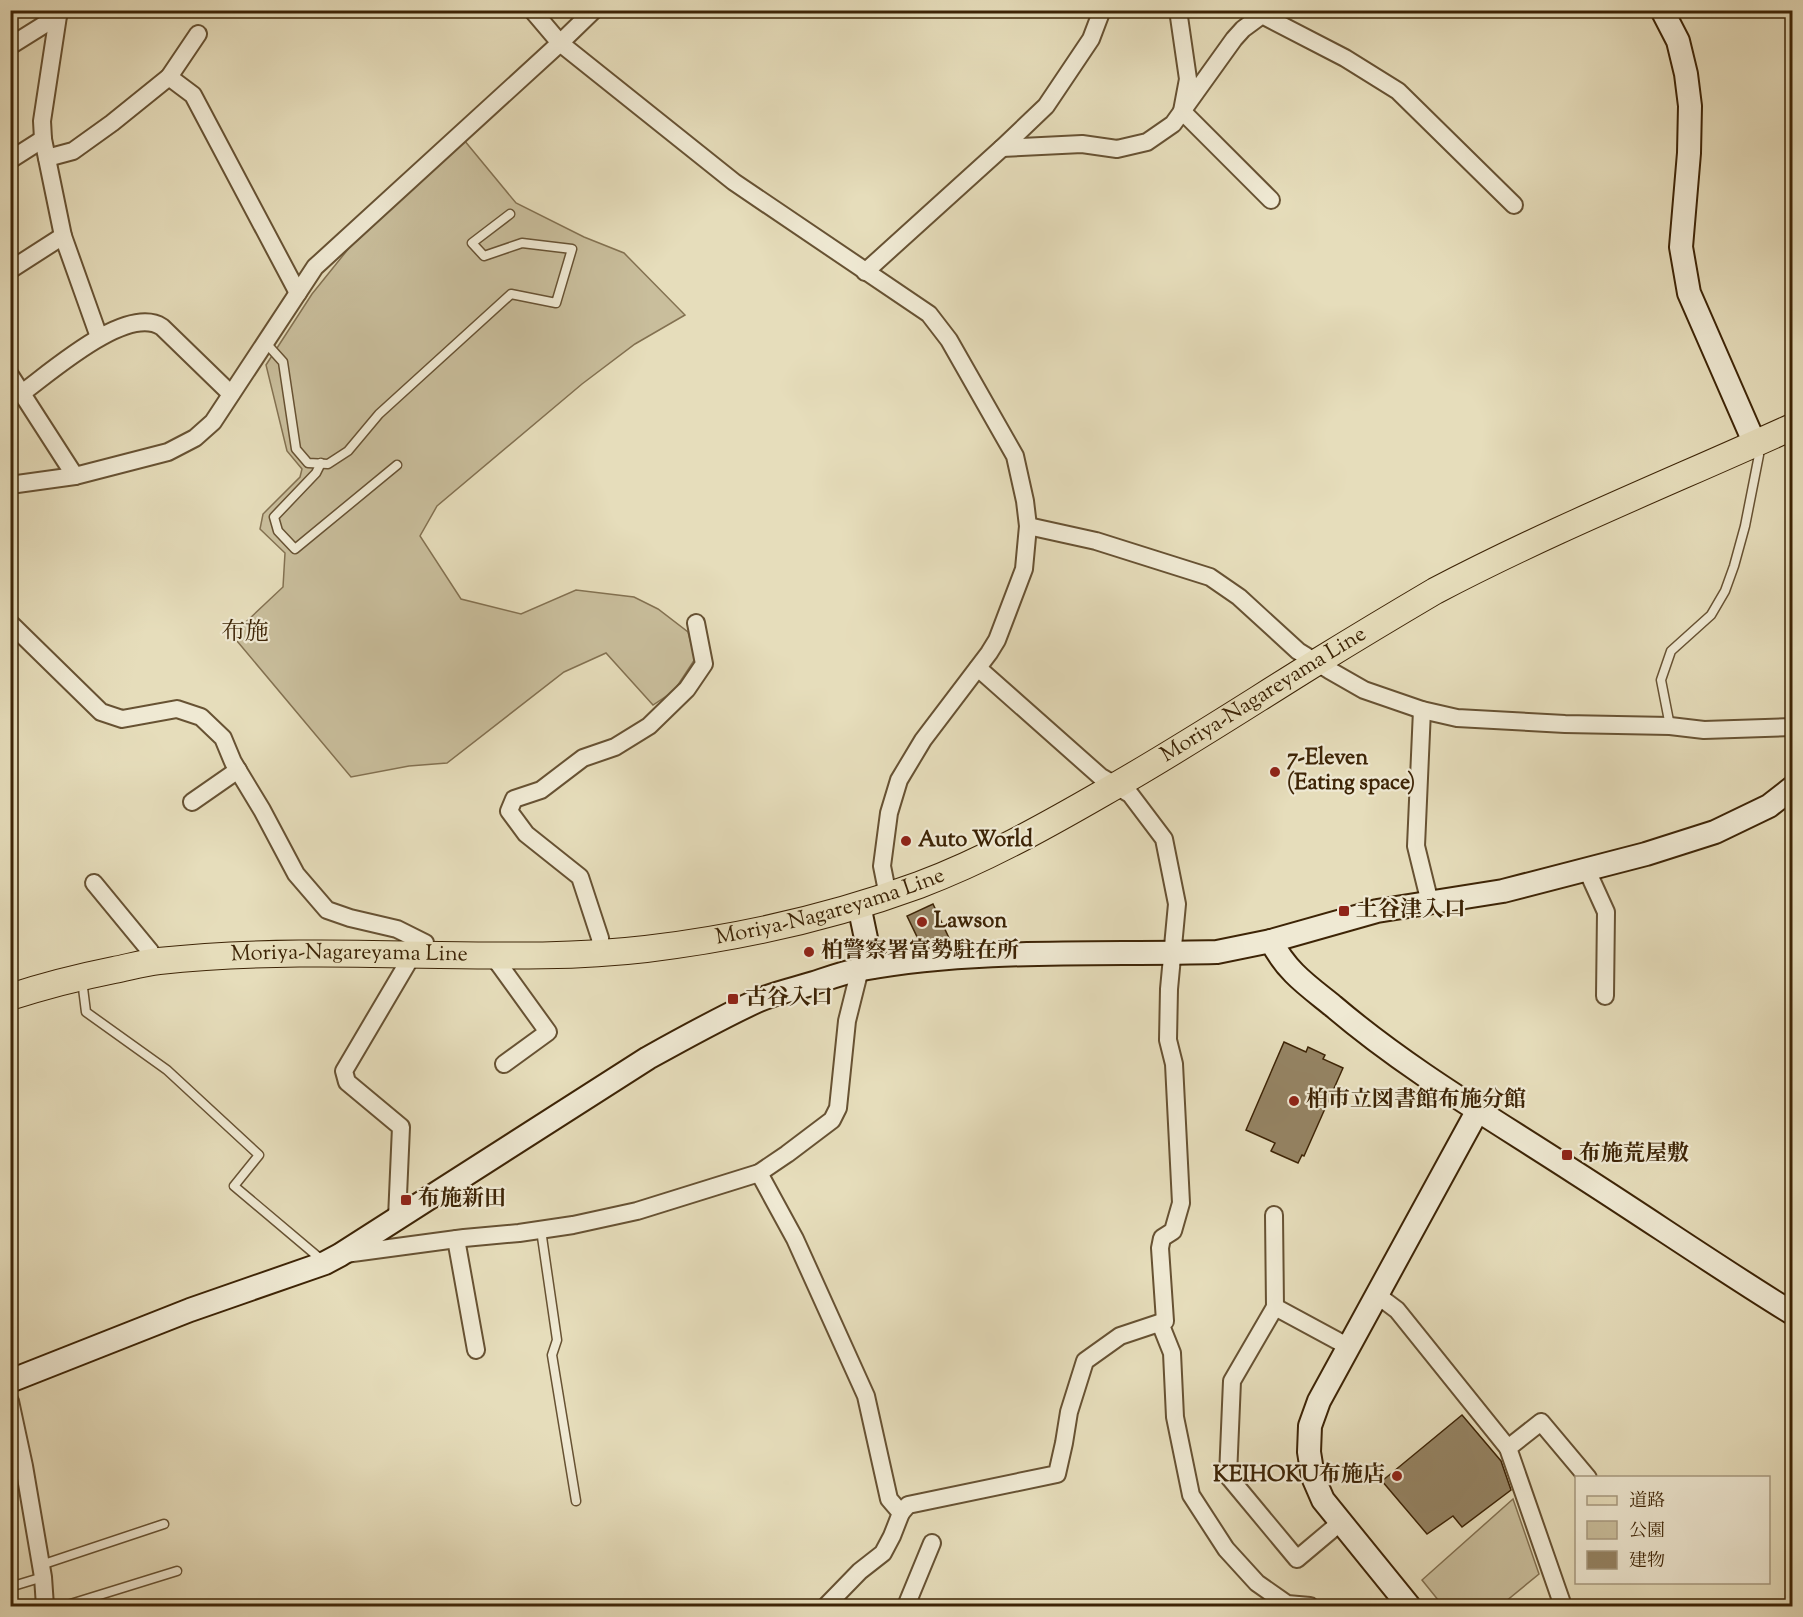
<svg xmlns="http://www.w3.org/2000/svg" width="1803" height="1617" viewBox="0 0 1803 1617" font-family="'Sorts Mill Goudy','Noto Serif JP',serif">
<style>
.green{fill:#c9be9c;stroke:#837151;stroke-width:1.5}
.building{fill:#958464;stroke:#3d2406;stroke-width:1.5}
.lines{fill:none;stroke-linecap:round;stroke-linejoin:round}
.lane-casing{stroke:#675233;stroke-width:11}
.street-casing{stroke:#675233;stroke-width:20}
.secondary-casing{stroke:#3d2406;stroke-width:26}
.primary-casing{stroke:#3d2406;stroke-width:28}
.lane{stroke:#efe9d3;stroke-width:8}
.street{stroke:#efe9d3;stroke-width:16}
.secondary{stroke:#efe9d3;stroke-width:22}
.primary{stroke:#e6ddbb;stroke-width:26}
.poi-dot{fill:#8f2418;stroke:#efe9d3;stroke-width:2}
.labels{text-anchor:middle;dominant-baseline:central;stroke-width:4.5;stroke-linejoin:round;paint-order:stroke}
.street-label{font-size:22px;fill:#3d2406;stroke:#efe9d3}
.poi-label{font-size:22px;font-weight:bold;fill:#3d2406;stroke:#efe9d3;text-anchor:start}
.neighbourhood-label{font-size:24px;fill:#3d2406;stroke:#efe9d3}
</style>
<rect width="100%" height="100%" fill="#e6ddbb"/>
<filter id="stains"><feTurbulence type="fractalNoise" baseFrequency=".00333" numOctaves="4"/><feColorMatrix values="0 0 0 0 .2 0 0 0 0 .09 0 0 0 0 .02 0 0 0 .5 -.17"/></filter>
<radialGradient id="worn" r=".72"><stop offset=".6" stop-color="#630" stop-opacity="0"/><stop offset="1" stop-color="#630" stop-opacity=".3"/></radialGradient>
<g class="green">
<path d="M464 140 516 203 584 237 624 253 685 315 635 344 582 384 437 506 420 536 461 599 521 614 576 590 634 597 658 609 688 632 695 659 674 691 653 705 606 653 564 672 447 763 409 766 351 777 232 635 283 587 285 553 260 529 263 514 300 477 302 469 287 451 266 365 312 294 349 248Z"/>
<path d="M1513 1499 1539 1574 1500 1606H1443L1422 1580Z"/>
</g>
<g class="building">
<path d="M933 904 949 938 936 944 935 941 922 947 907 916Z"/>
<path d="M1284 1042 1306 1052 1308 1047 1325 1055 1323 1059 1343 1068 1304 1156 1302 1155 1298 1163 1271 1151 1275 1143 1246 1130Z"/>
<path d="M1462 1415 1501 1461 1511 1490 1462 1527 1453 1516 1427 1534 1382 1481Z"/>
</g>
<g class="lines">
<defs>
<g id="lane">
<path d="M265 342 283 362 296 449 308 463 328 464 348 451 379 414 511 294 556 303 572 249 522 243 484 256 472 243 510 214"/>
<path d="M321 463 316 473 274 517 278 531 295 549 397 465"/>
<path d="M1670 726 1661 680 1671 651 1711 615 1725 591 1734 566 1745 526 1759 455 1756 447"/>
<path d="M82 980 86 1012 167 1070 259 1155 234 1186 323 1261"/>
<path d="M541 1230 557 1340 552 1355 576 1501"/>
<path d="M41 1565 164 1524"/>
<path d="M10 1587 43 1577"/>
<path d="M64 1606 177 1571"/>
</g>
<g id="street">
<path d="M55 10 58 16 42 121 43 139 63 236 99 337"/>
<path d="M594 10 560 43 734 182 929 314 949 340 1015 456 1025 501 1028 526 1024 569 997 640 989 653 923 740 899 780 889 813 882 866 888 896"/>
<path d="M1178 10 1188 79 1182 111 1271 200"/>
<path d="M198 34 169 77 193 95 298 293"/>
<path d="M10 46 58 16"/>
<path d="M1002 148 1082 144 1117 149 1147 142 1173 124 1234 39 1243 29 1262 15 1345 58 1398 91 1514 205"/>
<path d="M47 158 73 151 112 123 169 77"/>
<path d="M10 160 43 139"/>
<path d="M10 270 63 236"/>
<path d="M865 272 1002 148 1046 106 1091 39 1102 10"/>
<path d="M10 375 75 476"/>
<path d="M22 393C51 372 127 304 162 327L231 394"/>
<path d="M10 485 75 476 168 452 195 438 213 422 315 267 560 43 532 10"/>
<path d="M1028 526 1096 541 1210 577 1239 597 1298 651 1329 670 1364 690 1422 710 1457 718 1565 724 1670 726 1704 730 1792 727"/>
<path d="M10 623 101 712 122 719 177 709 201 717 223 738 233 762 262 810 296 874 327 910 350 918 397 929 425 943V954"/>
<path d="M1422 710 1416 846 1430 903"/>
<path d="M192 802 238 770"/>
<path d="M1586 868 1606 912 1605 996"/>
<path d="M94 883 150 951 154 962"/>
<path d="M601 953 600 938 580 877 526 834 509 811 514 799 541 790 583 758 615 747 649 726 687 689 704 664 696 623"/>
<path d="M492 955 501 967 548 1032 504 1064"/>
<path d="M759 1173 795 1239 866 1396 889 1499 901 1513 892 1536 883 1553 860 1571 826 1606"/>
<path d="M1274 1215 1275 1307"/>
<path d="M397 1218 401 1127 347 1082 344 1071 413 954"/>
<path d="M456 1239 476 1350"/>
<path d="M345 1254 464 1238 519 1233 573 1225 637 1211 759 1173 787 1154 832 1120 838 1108 847 1021 860 969"/>
<path d="M1377 1295 1397 1310 1508 1448"/>
<path d="M1160 1323 1172 1353 1175 1417 1191 1495 1226 1549 1257 1583 1287 1604 1310 1606"/>
<path d="M10 1401 24 1466 43 1577 45 1606"/>
<path d="M901 1513 908 1505 1057 1474 1064 1443 1069 1412 1085 1361 1120 1336 1165 1321 1160 1248 1162 1238 1173 1231 1181 1203 1174 1064 1168 1040 1169 989 1177 904 1164 839 1130 794 1101 777 978 668"/>
<path d="M1341 1522 1297 1559 1228 1476 1232 1381 1275 1307 1349 1347"/>
<path d="M906 1606 932 1543"/>
<path d="M1563 1606 1508 1448 1541 1422 1588 1478"/>
</g>
<g id="secondary">
<path d="M1662 10 1678 41 1686 74 1690 106 1689 153 1681 247 1689 293 1755 444"/>
<path d="M859 905 872 967"/>
<path d="M1271 941C1287 972 1307 985 1333 1006 1408 1070 1493 1119 1576 1173 1648 1219 1719 1268 1792 1313"/>
<path d="M10 1381 190 1310 325 1263 340 1255 648 1058C684 1038 720 1018 757 1001 775 993 795 989 814 983 829 978 845 972 862 969 978 948 1099 955 1217 952L1271 941 1377 911 1503 891 1646 854 1715 832 1769 806 1792 788"/>
<path d="M1409 1606 1323 1500 1313 1477 1309 1452 1310 1426 1319 1401 1478 1110"/>
</g>
<g id="primary">
<path id="s1" d="M10 997C44 986 79 977 114 970 129 967 143 963 159 961 252 951 346 953 440 955 508 956 578 957 646 949 738 938 832 917 919 885 983 861 1044 827 1103 793 1176 752 1246 706 1317 662 1356 638 1396 614 1435 591 1551 530 1673 481 1792 427"/>
</g>
</defs>
<use href="#lane" class="lane-casing"/>
<use href="#street" class="street-casing"/>
<use href="#secondary" class="secondary-casing"/>
<use href="#primary" class="primary-casing"/>
<use href="#lane" class="lane"/>
<use href="#street" class="street"/>
<use href="#secondary" class="secondary"/>
<use href="#primary" class="primary"/>
</g>
<g class="poi-dot">
<circle cx="1275" cy="772" r="6"/>
<circle cx="906" cy="841" r="6"/>
<rect x="1338" y="905" width="12" height="12" rx="3"/>
<circle cx="922" cy="922" r="6"/>
<circle cx="809" cy="952" r="6"/>
<rect x="727" y="993" width="12" height="12" rx="3"/>
<circle cx="1294" cy="1101" r="6"/>
<rect x="1561" y="1149" width="12" height="12" rx="3"/>
<rect x="400" y="1194" width="12" height="12" rx="3"/>
<circle cx="1397" cy="1476" r="6"/>
</g>
<g class="labels">
<g class="street-label">
<text stroke="none"><textPath href="#s1" startOffset="1316">Moriya-Nagareyama Line</textPath></text>
<text stroke="none"><textPath href="#s1" startOffset="830">Moriya-Nagareyama Line</textPath></text>
<text stroke="none"><textPath href="#s1" startOffset="344">Moriya-Nagareyama Line</textPath></text>
</g>
<g class="poi-label">
<text x="1287" y="759">7-Eleven<tspan x="1287" dy="25">(Eating space)</tspan></text>
<text x="918" y="841">Auto World</text>
<text x="1356" y="911">土谷津入口</text>
<text x="934" y="922">Lawson</text>
<text x="821" y="952">柏警察署富勢駐在所</text>
<text x="745" y="999">古谷入口</text>
<text x="1306" y="1101">柏市立図書館布施分館</text>
<text x="1579" y="1155">布施荒屋敷</text>
<text x="418" y="1200">布施新田</text>
<text x="1385" y="1476" text-anchor="end">KEIHOKU布施店</text>
</g>
<g class="neighbourhood-label">
<text x="245" y="633">布施</text>
</g>
</g>
<rect width="1803" height="1617" fill="none" stroke="#e6ddbb" stroke-width="36"/>
<rect x="12" y="12" width="1779" height="1593" fill="none" stroke="#3d2406" stroke-width="3"/>
<rect x="18" y="18" width="1767" height="1581" fill="none" stroke="#3d2406" stroke-width="1.5"/>
<rect x="1575" y="1476" width="195" height="108" fill="#efe9d3" stroke="#a89a81" stroke-width="1.5"/>
<rect x="1587" y="1496" width="30" height="9" fill="#e6ddbb" stroke="#a89a81" stroke-width="1.5"/>
<text x="1629" y="1506" font-size="18" fill="#3d2406">道路</text>
<rect x="1587" y="1521" width="30" height="18" fill="#c9be9c" stroke="#a89a81" stroke-width="1.5"/>
<text x="1629" y="1536" font-size="18" fill="#3d2406">公園</text>
<rect x="1587" y="1551" width="30" height="18" fill="#958464" stroke="#a89a81" stroke-width="1.5"/>
<text x="1629" y="1566" font-size="18" fill="#3d2406">建物</text>
<rect width="100%" height="100%" filter="url(#stains)"/>
<rect width="100%" height="100%" fill="url(#worn)"/>
</svg>
